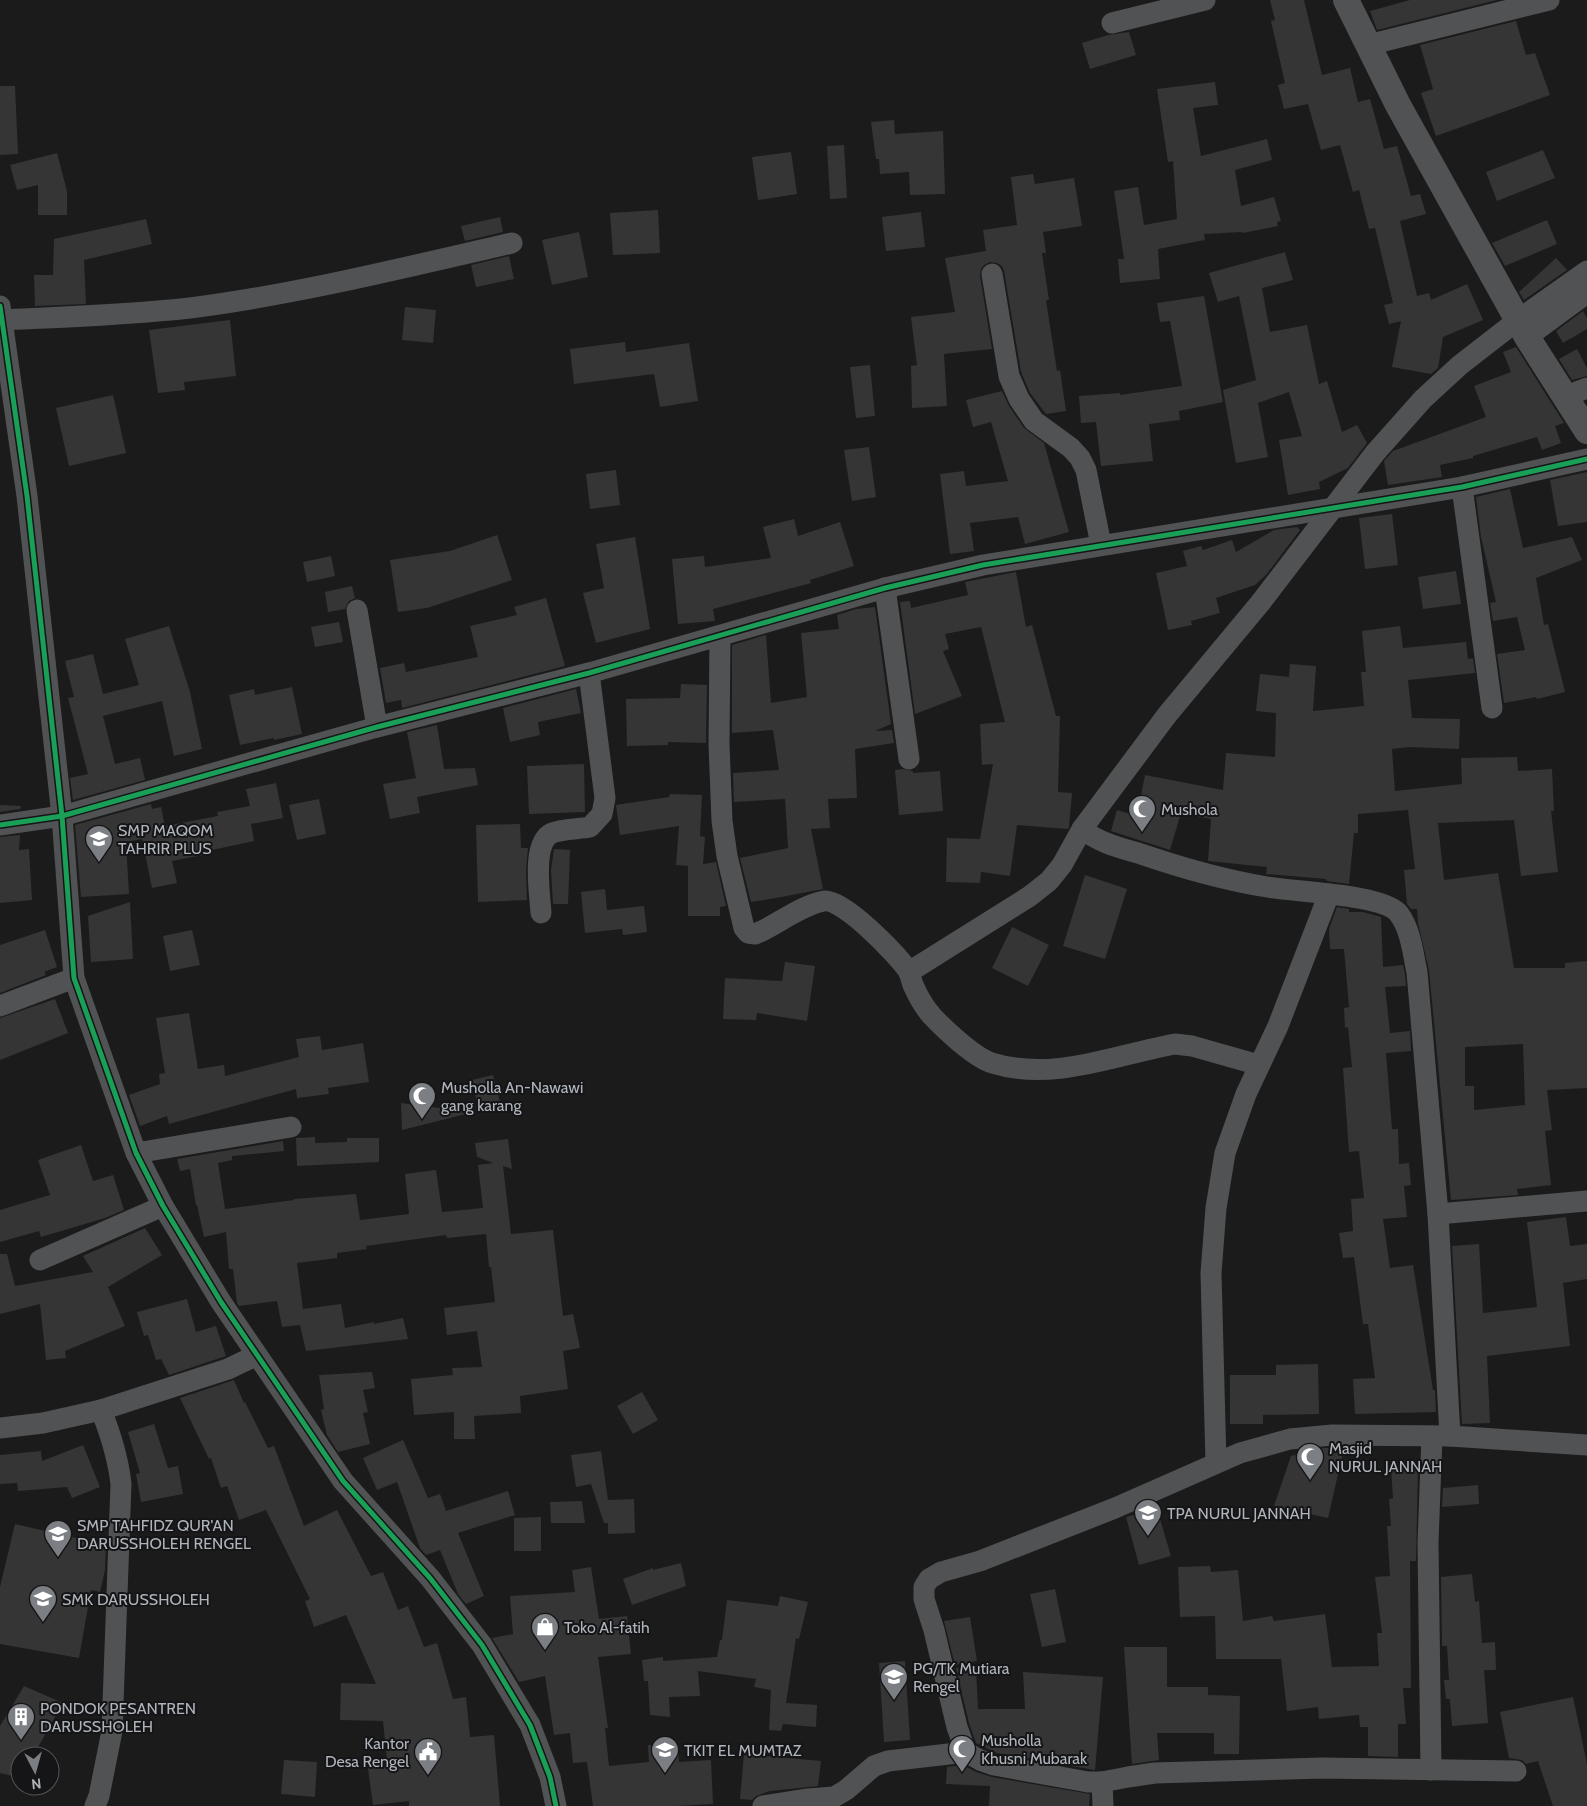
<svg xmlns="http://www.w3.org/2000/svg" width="1587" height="1806" viewBox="0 0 1587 1806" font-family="Cabin,sans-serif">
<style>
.building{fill:#353536;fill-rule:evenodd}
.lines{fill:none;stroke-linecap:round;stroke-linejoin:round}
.minor{stroke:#505254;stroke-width:21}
.tertiary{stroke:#505254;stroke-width:26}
.cycleway-casing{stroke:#151517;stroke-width:8}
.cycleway{stroke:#1a9f57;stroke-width:5}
.labels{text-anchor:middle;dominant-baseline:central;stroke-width:4;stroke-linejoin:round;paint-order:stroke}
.poi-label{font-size:16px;fill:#aeb4ba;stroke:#151517;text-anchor:start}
</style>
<rect width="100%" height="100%" fill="#1b1b1b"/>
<g class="building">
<path d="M1270 0H1304L1322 75 1350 68 1358 102 1370 99 1384 149 1397 146 1411 196 1420 194 1426 214 1400 221 1417 296 1429 293 1431 300 1467 284 1483 320 1443 337 1438 368 1431 374 1392 367 1401 321 1389 324 1384 305 1393 303 1375 228 1369 229 1359 190 1353 192 1340 145 1321 150 1308 104 1284 109 1278 85 1285 83 1271 21 1275 20Z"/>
<path d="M1410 0H1497L1377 30 1370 11Z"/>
<path d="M1516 21 1526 55 1535 53 1550 95 1436 136 1421 93 1433 89 1420 45Z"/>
<path d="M1129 32 1136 55 1090 69 1082 43 1108 35Z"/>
<path d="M1215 82 1218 105 1193 108 1201 156 1267 139 1272 160 1235 170 1241 206 1274 197 1281 221 1277 222 1278 226 1243 233 1242 232 1204 234 1205 240 1158 249 1160 279 1120 283 1118 259H1124L1114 191 1138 187 1144 225 1177 219 1173 161 1168 162 1157 89Z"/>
<path d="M0 86H15L18 154 0 155Z"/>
<path d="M894 120 895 134 943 131 945 194 910 195 909 172 880 174 879 159H876L871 122Z"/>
<path d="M844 145 847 198 830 199 827 146Z"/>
<path d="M1543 150 1555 178 1497 201 1486 172Z"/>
<path d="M791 152 797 194 758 200 752 157Z"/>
<path d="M57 153 67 191V215H38V185L17 190 10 165Z"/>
<path d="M1033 174 1035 184 1074 178 1082 226 1043 232 1046 253H1042L1049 300H1046L1057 371 1060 370 1066 411 1046 414 1030 393 1021 372 1004 271 1002 266 997 263 990 262 984 265 981 269 980 276 992 349 944 354 947 406 912 408 911 366 917 365 911 317 955 312 945 258 986 251 983 230 1017 225 1011 177Z"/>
<path d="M658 210 660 253 613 255 610 213Z"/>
<path d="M921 212 925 247 886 251 882 217Z"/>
<path d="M500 217 503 232 465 241 461 226Z"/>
<path d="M146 219 152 244 84 260 86 304 35 306 34 275H53L54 239Z"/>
<path d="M1547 220 1557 244 1505 266 1492 243Z"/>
<path d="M579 232 588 277 552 285 542 240Z"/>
<path d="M1285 252 1293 280 1262 288 1270 332 1307 325 1319 384 1327 381 1342 432 1357 425 1367 443 1348 468 1319 482 1320 489 1288 495 1279 440 1302 436 1289 392 1258 403 1268 457 1236 463 1223 390 1256 380 1239 296 1218 302 1209 273Z"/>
<path d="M509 256 514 279 476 287 471 265Z"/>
<path d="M1556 258 1567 270 1524 300 1519 292Z"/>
<path d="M1204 296 1223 402 1179 411 1180 420 1149 424 1153 461 1101 466 1096 422 1081 423 1079 396 1120 393V395L1182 386 1170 321 1160 322 1157 303Z"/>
<path d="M405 307 436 310 433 343 402 340Z"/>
<path d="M1583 311 1587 318V329L1563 343 1556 331Z"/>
<path d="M230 320 236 376 184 382 185 390 158 393 149 330Z"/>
<path d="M625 342 626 352 689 343 698 401 660 407 654 374 574 384 570 349Z"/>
<path d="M1516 347 1564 423 1555 426 1561 443 1542 450 1537 437 1473 456V458L1440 465 1442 477 1388 485 1384 461 1393 451 1486 417 1474 386 1511 372 1503 352Z"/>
<path d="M1577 349 1587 368V376L1572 380 1559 359Z"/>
<path d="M870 365 875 416 856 418 850 367Z"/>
<path d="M1002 391 1009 406 1024 428 1044 443 1069 532 1025 544 1018 517 970 523 974 551 950 554 940 474 964 471 966 486 1008 481 991 422 973 427 966 400Z"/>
<path d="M113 395 126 453 69 466 56 408Z"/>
<path d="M869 447 876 497 852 501 844 450Z"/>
<path d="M616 470 620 505 590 509 586 474Z"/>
<path d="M1587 472V522L1558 526 1550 480Z"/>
<path d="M1510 489 1523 548 1572 537 1582 560 1536 578 1544 625 1548 624 1565 692 1537 699 1536 697 1504 703 1497 654 1525 650 1517 617 1493 621 1490 603 1496 602 1481 537 1476 497Z"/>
<path d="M1392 514 1398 565 1365 569 1359 518Z"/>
<path d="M794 519 798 536 840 522 854 566 810 580 811 583 713 609 715 621 678 624 672 559 704 556 705 567 771 558 763 527Z"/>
<path d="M1297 527 1300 530 1266 575 1255 585 1216 598 1220 613 1191 621 1192 625 1168 630 1156 573 1187 566 1183 551 1201 546 1203 550 1232 540 1236 552 1274 530Z"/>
<path d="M497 535 512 580 427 608 398 612 390 560 450 551Z"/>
<path d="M635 537 650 629 596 643 583 593 604 588 596 544Z"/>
<path d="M331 556 335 576 307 582 303 562Z"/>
<path d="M1456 571 1461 604 1423 609 1418 577Z"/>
<path d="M1016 572 1026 627 1032 625 1056 716H1060L1058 792 1072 793 1069 827 1068 829 1017 825 1010 876 981 872 980 883 946 882 947 838 980 839 993 764 982 765 980 724 1005 722 981 627 945 634 949 649 943 651 962 696 915 714 900 602 910 601 911 608 968 595 965 582Z"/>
<path d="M352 586 355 598 349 601 345 609 328 612 325 592Z"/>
<path d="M546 598 565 666 402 708 401 700 386 703 380 668 404 663 406 672 478 657 470 626 517 615 514 607Z"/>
<path d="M875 607 891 724 875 731 892 730 894 743 855 749 857 798 828 799 830 828 811 829 823 889 776 898 751 902 740 858 788 848 785 799 734 802 733 773 779 770 773 730 732 733V645L766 635 771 703 807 697 801 633 839 629 837 615 856 609Z"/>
<path d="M339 622 343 642 315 647 311 627Z"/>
<path d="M169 626 190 692 202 749 174 756 162 701 103 716 115 764 140 758 145 780 73 800 70 778 88 774 68 698 74 697 65 661 93 654 103 694 139 685 125 639Z"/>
<path d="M1400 626 1403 648 1466 642 1468 659 1473 658 1475 673 1408 680 1412 718 1460 719 1459 749 1409 747 1392 749 1395 791 1462 784 1461 758 1517 757 1518 771 1552 769 1554 811H1551L1558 872 1521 876 1514 820 1438 823 1444 880 1498 873 1514 968H1565V963L1587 961V1088L1547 1090 1552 1130 1545 1131 1551 1185 1517 1189 1518 1195 1451 1200 1429 970 1418 923 1417 909H1411L1407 904 1404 870 1415 869 1408 810 1358 814V833H1354L1349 884 1327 881 1326 879 1266 874 1267 867 1208 861 1211 819 1181 813 1170 850 1111 831 1117 810 1137 816 1145 775 1223 790 1226 753 1275 757 1276 713 1256 711 1260 674 1289 677 1290 664 1316 666 1313 711 1364 706 1361 672H1366L1362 631ZM1523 1044 1525 1105 1474 1110V1086H1465V1047Z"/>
<path d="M681 684 707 685 706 743 668 742V745L627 746 626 699 680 698Z"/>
<path d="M292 687 302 734 274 740V738L240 745 229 695 254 689 255 695Z"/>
<path d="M576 689 581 713 538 722 540 735 510 742 503 708Z"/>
<path d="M437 725 444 769 475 768 478 785 417 797 420 813 390 819 383 784 416 778 407 732Z"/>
<path d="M584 764 585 812 529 814 527 766Z"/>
<path d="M903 769 913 771V773L940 771 943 811 899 815 895 770Z"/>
<path d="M276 783 283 818 251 824 254 841 212 850 213 853 172 861 177 883 152 888 142 839 126 842 129 894 81 897 75 825 151 804 152 809 161 807 165 826 218 816 217 812 250 806 246 789Z"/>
<path d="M670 794 702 795 700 836 705 837 703 864 716 862 726 906 720 907V916H688V866L676 865 679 826 620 835 616 805 669 797Z"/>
<path d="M319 799 326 834 297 840 289 805Z"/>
<path d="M0 805 21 806 20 809 0 812Z"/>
<path d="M520 824 521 848H528L526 870 527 900 478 902 476 825Z"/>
<path d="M20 835 19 850 29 849 32 900 0 903V837Z"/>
<path d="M554 849 570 850 568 904H553L551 870Z"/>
<path d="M1085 875 1127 889 1105 959 1063 946Z"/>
<path d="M605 889 607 910 644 906 647 932 623 935 622 929 585 933 581 892Z"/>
<path d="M130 902 133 959 91 962 88 916Z"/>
<path d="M1337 907 1349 909V912H1363L1381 917 1383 967 1403 965 1405 974 1406 986 1385 987 1390 1033 1410 1031 1411 1051 1386 1053 1392 1129H1398L1399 1164 1409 1163 1411 1185 1404 1186 1407 1217 1383 1219 1390 1268 1413 1265 1433 1390H1435L1436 1412 1355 1414 1353 1379 1375 1378 1368 1324H1363L1354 1257 1343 1258 1339 1233 1353 1231 1351 1199 1364 1198 1359 1151 1349 1152 1343 1068 1352 1067 1348 1027 1345 1028 1344 1008 1349 1007 1344 949H1330L1329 929Z"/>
<path d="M1012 927 1049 945 1028 986 992 968Z"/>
<path d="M45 930 57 967 44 972 46 975 0 993V945Z"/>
<path d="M192 930 200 965 170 971 163 936Z"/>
<path d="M785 962 815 966 807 1021 757 1013 756 1020 723 1019 725 978 782 981Z"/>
<path d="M55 999 68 1033 0 1060V1018Z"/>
<path d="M189 1013 198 1069 224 1065 225 1076 299 1057 296 1039 320 1036 322 1050 363 1043 369 1082 328 1088 329 1094 297 1098 296 1089 169 1124 167 1116 140 1126 129 1095 160 1084 159 1074 165 1073 156 1018Z"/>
<path d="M493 1075 501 1106 479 1111 472 1080Z"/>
<path d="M401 1103 470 1112V1113L402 1130Z"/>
<path d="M315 1137V1143L347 1142V1138H379V1162L297 1166 296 1138Z"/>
<path d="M508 1139 512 1169 503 1166 511 1234 553 1230 563 1316 573 1314 580 1348 563 1351 568 1389 520 1396 521 1413 474 1416 475 1439H454V1412L414 1415 411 1379 453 1375 452 1368 482 1367 477 1331 447 1335 444 1308 495 1302 491 1267H489L486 1234 447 1238 446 1235 366 1246 367 1249 337 1253V1258L297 1263 303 1309 341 1304 345 1328 374 1322V1324L403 1318 408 1339 306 1351 300 1325 282 1327 277 1301 239 1306 237 1303 233 1269H229L226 1232 204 1237 197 1205H196L190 1169 180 1171 177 1159 283 1141 284 1151 232 1156V1160L218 1163 225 1209 294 1200V1199L356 1194 360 1220 409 1214 405 1174 436 1170 442 1212 483 1208 478 1165 493 1163 477 1157 475 1143Z"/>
<path d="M81 1145 93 1181 113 1175 124 1210 105 1218 41 1237 39 1231 0 1242V1210L50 1195 38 1160Z"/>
<path d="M1566 1217 1570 1246 1587 1244V1279L1563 1283 1570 1346 1487 1356 1490 1423 1462 1424 1452 1246 1479 1244 1483 1313 1537 1307 1527 1222Z"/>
<path d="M145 1228 162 1255 108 1287 125 1326 65 1351 66 1358 46 1360 40 1304 0 1314V1254H7L15 1286 93 1272 83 1256Z"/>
<path d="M187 1299 196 1332 216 1326 226 1356 169 1375 161 1359 156 1360 148 1335 144 1336 137 1312Z"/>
<path d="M1318 1364 1319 1414 1263 1415V1424H1230V1375H1276V1365Z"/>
<path d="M372 1372 375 1388 363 1390 368 1412 363 1413 370 1444 338 1452 327 1435 321 1410 324 1409 319 1375Z"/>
<path d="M234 1380 244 1403 245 1402 268 1448 274 1446 304 1526 337 1510 371 1576 383 1572 398 1610 408 1606 424 1647 437 1643 453 1699 466 1697 470 1737 494 1735 500 1806H409V1801L373 1805 367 1761 387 1760 383 1721 340 1720 341 1683 376 1684 346 1615 314 1627 305 1601 310 1599 266 1510 239 1520 227 1486 221 1488 211 1458 209 1459 180 1398Z"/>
<path d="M642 1392 658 1420 633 1434 617 1406Z"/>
<path d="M154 1424 168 1468 178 1466 183 1494 141 1502 136 1474 140 1473 128 1432Z"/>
<path d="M403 1440 428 1498 440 1494 446 1511 508 1491 515 1515 458 1533 484 1596 466 1604 458 1594 440 1550 426 1555 420 1548 397 1482 377 1490 363 1458Z"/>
<path d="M83 1445 100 1487 72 1498 67 1487 18 1491 17 1483 0 1484V1455L41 1451 42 1461Z"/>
<path d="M1324 1448H1344L1328 1518 1274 1506 1291 1456Z"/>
<path d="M601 1451 608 1500 634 1499 635 1533 608 1534V1523H604L591 1484 576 1487 571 1455Z"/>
<path d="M1418 1467 1416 1561H1410L1411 1688H1403L1406 1724H1398V1757L1368 1756V1727H1360L1359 1715 1319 1719 1318 1707 1287 1711 1281 1659H1216L1215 1616 1180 1617 1178 1567 1210 1566 1211 1572 1238 1570 1243 1621 1272 1616 1274 1621 1325 1614 1332 1667 1379 1666 1377 1633H1382L1375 1577 1390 1576 1387 1526H1391L1389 1499 1393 1498 1391 1469Z"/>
<path d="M1478 1485 1479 1504 1442 1507 1443 1488Z"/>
<path d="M582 1501 585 1523H551L550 1502Z"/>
<path d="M1157 1509 1171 1556 1139 1565 1126 1517Z"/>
<path d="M541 1517V1551H514V1518Z"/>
<path d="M15 1524 106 1545 105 1570 100 1592 91 1590 79 1658 0 1644V1587Z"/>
<path d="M681 1563 686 1586 632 1605 623 1579 653 1568V1570Z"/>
<path d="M591 1567 599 1619 627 1616 631 1654 598 1657 608 1728H605L609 1766 649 1762 648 1745 678 1748 679 1762 711 1760 713 1804 677 1806H593L587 1762 573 1763 570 1733 554 1735 545 1676 519 1682 492 1638 513 1634 510 1596 575 1592 572 1570Z"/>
<path d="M1472 1574 1475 1602 1479 1601 1482 1643 1495 1642 1496 1670H1484L1488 1723 1452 1726 1450 1699H1446L1444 1680H1449L1447 1646H1442L1441 1577Z"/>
<path d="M1055 1589 1066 1642 1042 1647 1030 1594Z"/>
<path d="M780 1596 808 1602 799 1639 796 1638 786 1703 817 1705 816 1727 783 1724 781 1731 769 1730 771 1690 754 1687 756 1679 698 1671 700 1696 669 1697 670 1717 650 1715 648 1681H644L642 1660 663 1657V1661L717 1657 720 1640H722L727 1600 778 1606Z"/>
<path d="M970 1617 977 1661 955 1665 944 1621Z"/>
<path d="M1124 1647H1167V1687H1208V1695L1240 1696 1239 1754H1214V1733H1157L1159 1760 1132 1764Z"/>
<path d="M905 1661 910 1740 884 1742 879 1663Z"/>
<path d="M956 1668 976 1669 978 1709H1025L1023 1672 1103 1677 1095 1770 997 1753 976 1743 969 1723Z"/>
<path d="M24 1686 63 1703 33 1756H20V1778L0 1773V1726Z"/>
<path d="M1573 1697 1587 1764V1806H1553L1538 1761 1526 1764 1522 1760 1509 1758 1500 1712Z"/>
<path d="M744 1754 821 1761 818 1786 770 1791 756 1796 752 1800 740 1799Z"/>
<path d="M284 1760 317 1762 315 1797 281 1794Z"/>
<path d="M963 1765 976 1772 992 1777 1090 1794 1089 1806H989L990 1786 946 1784 947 1767Z"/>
</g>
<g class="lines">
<g class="minor">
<path d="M1112 23 1205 0"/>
<path d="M1368 45 1549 0"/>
<path d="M992 274 1009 376 1019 399 1034 421 1071 448 1080 458 1086 470 1101 545"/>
<path d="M0 306 27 496 62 816 74 978 136 1153 163 1206 221 1302 343 1481 430 1578 482 1645 530 1725 550 1777 556 1806"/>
<path d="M2 320C65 317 128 315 190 308 299 294 406 267 512 243"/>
<path d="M1527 337 1587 293"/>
<path d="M1566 396 1587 388"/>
<path d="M1462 487 1492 708"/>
<path d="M885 588 909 759"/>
<path d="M357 610 377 727"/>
<path d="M720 636 719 744 722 821 727 856 744 928 748 933 755 934 762 931C780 922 805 904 824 901 843 898 896 954 907 969 911 975 911 981 914 987 918 996 925 1008 932 1016 944 1029 975 1058 992 1063 1053 1082 1114 1055 1175 1044L1192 1046 1259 1065"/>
<path d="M0 825 62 816 377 727 589 673 885 588 983 565 1462 487 1587 459"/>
<path d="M1082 829C1099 843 1121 848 1141 854 1182 868 1224 880 1267 887 1293 892 1385 894 1399 914 1411 930 1413 954 1417 972L1438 1214 1450 1436"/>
<path d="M541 913C540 894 531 843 552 833 561 829 580 829 590 827L602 814 605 798 589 673"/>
<path d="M909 972 1030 896 1049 881 1062 865 1082 829 1167 715 1261 602 1375 453 1423 399 1460 365 1518 320 1587 271"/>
<path d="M0 1006 74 978"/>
<path d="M136 1153 291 1127"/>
<path d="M1438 1214 1587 1201"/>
<path d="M40 1260 163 1206"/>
<path d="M101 1410 228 1369 257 1355"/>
<path d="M0 1428 43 1423 101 1410C111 1435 118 1457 121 1484L112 1731 99 1796 95 1806"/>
<path d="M1216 1463 1211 1273 1216 1208 1225 1153 1246 1094 1278 1026 1329 894"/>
<path d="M1431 1770 1428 1543 1432 1436"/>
<path d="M1102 1782 1128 1777 1155 1773 1323 1768 1516 1771"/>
<path d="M763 1806 808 1799 834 1797 846 1790 874 1766 888 1761 966 1752"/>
<path d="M1103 1806 1102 1782H1088L994 1765 980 1760 966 1752 957 1727 934 1630 924 1599V1587L929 1579 941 1572 980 1561 1115 1508 1240 1453 1290 1439 1332 1435 1450 1436 1587 1445"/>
</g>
<path class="tertiary" d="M1346 0 1398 105 1527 337 1587 431"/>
<defs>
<g id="cycleway">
<path d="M0 306 27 496 62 816 74 978 136 1153 163 1206 221 1302 343 1481 430 1578 482 1645 530 1725 550 1777 556 1806"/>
<path d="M0 825 62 816 377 727 589 673 885 588 983 565 1462 487 1587 459"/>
</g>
</defs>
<use href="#cycleway" class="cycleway-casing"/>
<use href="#cycleway" class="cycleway"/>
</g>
<defs>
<symbol id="mosque-pin" viewBox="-11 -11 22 30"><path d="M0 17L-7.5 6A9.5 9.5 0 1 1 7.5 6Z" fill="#7b7e82" stroke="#151517"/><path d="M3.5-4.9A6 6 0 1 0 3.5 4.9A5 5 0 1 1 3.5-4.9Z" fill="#fff"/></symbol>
<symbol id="school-pin" viewBox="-11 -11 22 30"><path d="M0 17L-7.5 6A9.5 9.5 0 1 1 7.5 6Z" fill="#7b7e82" stroke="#151517"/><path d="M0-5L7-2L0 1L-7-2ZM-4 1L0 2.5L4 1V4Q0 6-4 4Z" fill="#fff"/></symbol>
<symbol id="shop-pin" viewBox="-11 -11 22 30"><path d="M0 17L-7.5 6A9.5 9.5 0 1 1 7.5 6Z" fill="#7b7e82" stroke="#151517"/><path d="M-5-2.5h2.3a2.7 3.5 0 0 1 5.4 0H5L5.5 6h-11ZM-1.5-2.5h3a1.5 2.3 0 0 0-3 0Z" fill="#fff"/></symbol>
<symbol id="building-pin" viewBox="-11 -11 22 30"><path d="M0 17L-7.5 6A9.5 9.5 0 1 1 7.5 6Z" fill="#7b7e82" stroke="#151517"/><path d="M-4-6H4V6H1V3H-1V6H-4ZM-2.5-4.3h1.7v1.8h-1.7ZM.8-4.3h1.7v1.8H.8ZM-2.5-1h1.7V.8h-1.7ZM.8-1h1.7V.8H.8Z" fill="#fff"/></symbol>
<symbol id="civic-pin" viewBox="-11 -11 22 30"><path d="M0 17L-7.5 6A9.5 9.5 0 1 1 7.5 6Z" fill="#7b7e82" stroke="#151517"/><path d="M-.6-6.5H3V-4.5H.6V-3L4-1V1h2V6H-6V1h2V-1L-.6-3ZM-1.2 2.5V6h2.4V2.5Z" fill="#fff"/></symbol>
</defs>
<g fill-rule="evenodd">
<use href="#mosque-pin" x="1126" y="793" width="32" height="43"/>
<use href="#school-pin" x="83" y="823" width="32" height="43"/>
<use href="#mosque-pin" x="406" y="1080" width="32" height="43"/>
<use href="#mosque-pin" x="1294" y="1441" width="32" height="43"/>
<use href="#school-pin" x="1132" y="1497" width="32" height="43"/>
<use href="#school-pin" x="42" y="1518" width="32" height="43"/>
<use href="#school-pin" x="27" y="1583" width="32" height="43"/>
<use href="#shop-pin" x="529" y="1611" width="32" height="43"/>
<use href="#school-pin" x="878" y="1661" width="32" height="43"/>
<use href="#building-pin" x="5" y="1701" width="32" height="43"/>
<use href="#mosque-pin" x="946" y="1733" width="32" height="43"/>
<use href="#school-pin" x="649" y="1734" width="32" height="43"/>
<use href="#civic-pin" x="412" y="1736" width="32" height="43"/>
</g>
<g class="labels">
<g class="poi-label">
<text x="1161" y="809">Mushola</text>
<text x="118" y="830">SMP MAQOM<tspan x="118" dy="18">TAHRIR PLUS</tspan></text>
<text x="441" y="1087">Musholla An-Nawawi<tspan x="441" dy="18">gang karang</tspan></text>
<text x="1329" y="1448">Masjid<tspan x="1329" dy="18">NURUL JANNAH</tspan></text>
<text x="1167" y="1513">TPA NURUL JANNAH</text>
<text x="77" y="1525">SMP TAHFIDZ QUR'AN<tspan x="77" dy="18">DARUSSHOLEH RENGEL</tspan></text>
<text x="62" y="1599">SMK DARUSSHOLEH</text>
<text x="564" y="1627">Toko Al-fatih</text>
<text x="913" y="1668">PG/TK Mutiara<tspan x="913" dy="18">Rengel</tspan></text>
<text x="40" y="1708">PONDOK PESANTREN<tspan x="40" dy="18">DARUSSHOLEH</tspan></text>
<text x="981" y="1740">Musholla<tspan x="981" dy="18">Khusni Mubarak</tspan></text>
<text x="409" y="1743" text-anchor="end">Kantor<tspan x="409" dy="18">Desa Rengel</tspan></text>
<text x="684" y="1750">TKIT EL MUMTAZ</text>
</g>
</g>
<g transform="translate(35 1771) rotate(174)"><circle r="24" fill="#151517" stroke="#525558"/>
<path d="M0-4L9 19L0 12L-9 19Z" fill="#7b7e82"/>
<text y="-8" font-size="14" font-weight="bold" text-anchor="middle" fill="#aeb4ba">N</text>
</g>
</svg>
